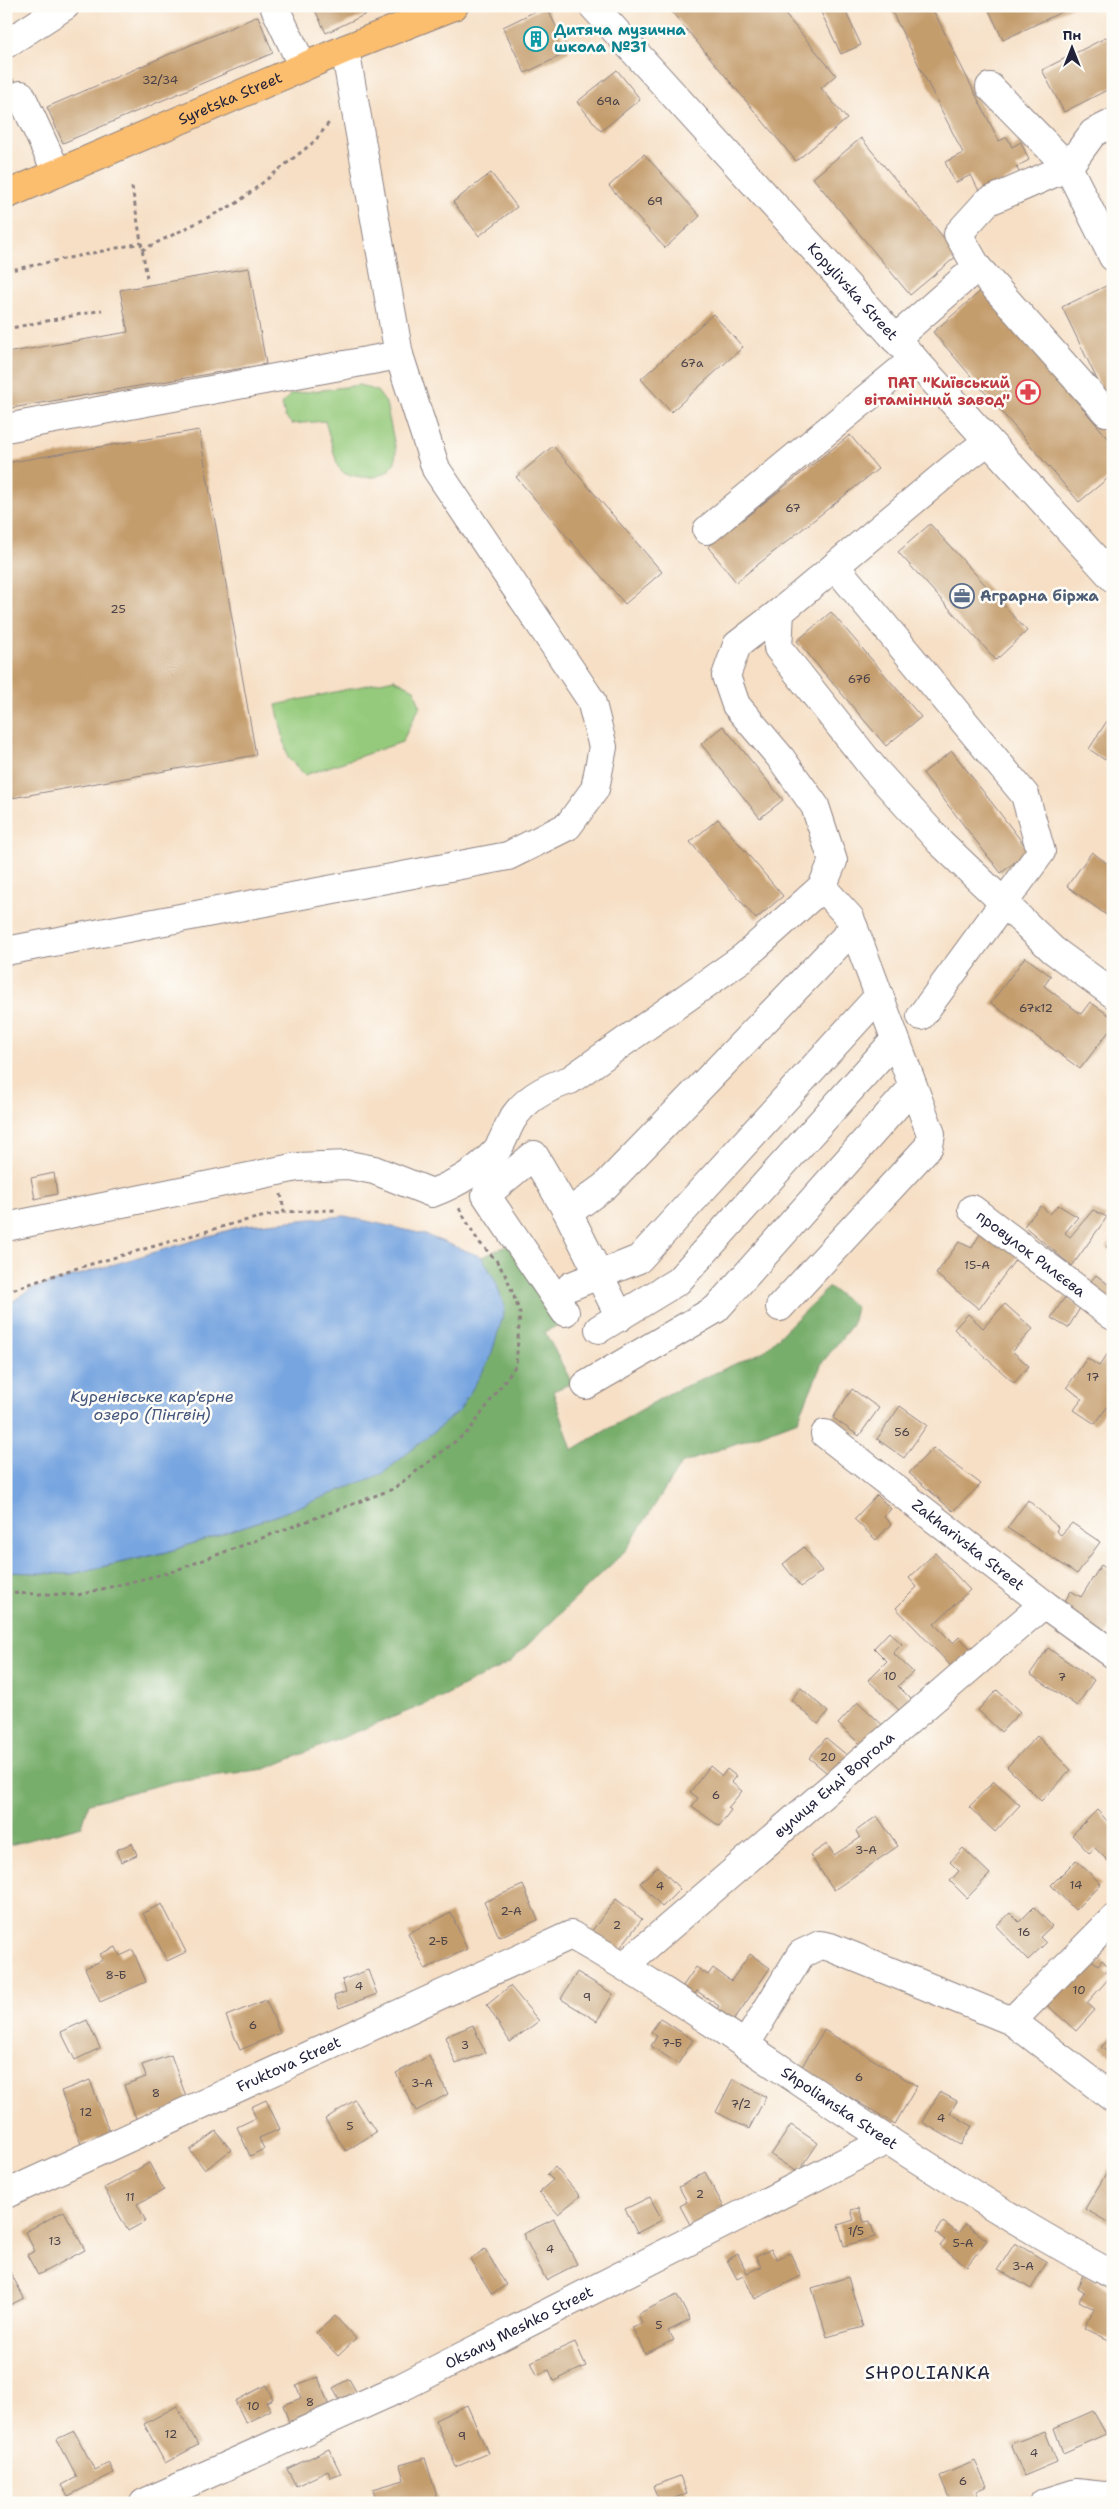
<svg xmlns="http://www.w3.org/2000/svg" width="1119" height="2509" viewBox="0 0 1119 2509" font-family="'Shantell Sans',sans-serif">
<style>
.green{fill:#95ca7c;stroke:#5c765c}
.forest{fill:#78ae6c;stroke:#4d6854}
.water{fill:#77a5e0;stroke:#4c648e}
.building{fill:#c49d6d}
.lines{fill:none;stroke-linecap:round;stroke-linejoin:round}
.minor-casing{stroke:#8c8080;stroke-width:30}
.major-casing{stroke:#8c8080;stroke-width:30}
.path{stroke:#8c8080;stroke-width:3;stroke-dasharray:4 4;stroke-linecap:butt}
.minor{stroke:#fff;stroke-width:28}
.major{stroke:#fbbd6e;stroke-width:28}
.labels{text-anchor:middle;dominant-baseline:central;stroke-width:5;stroke-linejoin:round;paint-order:stroke}
.number-label{font-size:12px;fill:#4a4148}
.culture-label{font-size:15px;font-weight:bold;fill:#0d838f;stroke:#fdfcf7;text-anchor:start}
.street-label{font-size:15px;fill:#22223b;stroke:#fdfcf7}
.health-label{font-size:15px;font-weight:bold;fill:#be3a42;stroke:#fdfcf7;text-anchor:end}
.service-label{font-size:15px;font-weight:bold;fill:#4e5e75;stroke:#fdfcf7;text-anchor:start}
.water-label{font-size:16px;font-style:italic;fill:#44567d;stroke:#fdfcf7}
.quarter-label{font-size:18px;letter-spacing:1px;fill:#22223b;stroke:#fdfcf7}
</style>
<rect width="100%" height="100%" fill="#fdfcf7"/>
<filter id="ink" filterUnits="userSpaceOnUse"><feTurbulence type="fractalNoise" baseFrequency=".02" numOctaves="2"/><feDisplacementMap in="SourceGraphic" scale="10" xChannelSelector="R" yChannelSelector="G"/><feConvolveMatrix kernelMatrix="1 2 1 2 8 2 1 2 1" color-interpolation-filters="sRGB"/></filter>
<filter id="wash" filterUnits="userSpaceOnUse"><feTurbulence type="fractalNoise" baseFrequency=".0096" numOctaves="4" result="noise"/><feDisplacementMap in="SourceGraphic" scale="20" xChannelSelector="R" yChannelSelector="G"/><feGaussianBlur stdDeviation="1.12" result="paint"/><feColorMatrix in="noise" values="0 0 0 0 0 0 0 0 0 0 0 0 0 0 0 0 0 1.4 0 .05"/><feComposite in="paint" operator="in"/></filter>
<g filter="url(#wash)">
<rect width="100%" height="100%" fill="#f6dfc5"/>
<g class="green">
<path d="M360 385 377 391 386 403 396 451 395 462 387 472 375 477H361L345 474 338 467 325 421 292 424 285 417 282 404 291 394Z"/>
<path d="M394 679 414 689 420 706 402 742 305 775 288 758 276 705Z"/>
</g>
<path class="forest" d="M508 1245 560 1324 545 1332 572 1383 553 1391 572 1450 668 1394 764 1351 829 1287 856 1307 852 1325 822 1363 798 1420 681 1464 626 1550 510 1662 438 1699 265 1769 175 1781 89 1803 82 1826 6 1846V1572L71 1574 167 1552 275 1516 496 1282 482 1257Z"/>
<path class="water" d="M345 1216 423 1234 482 1257 496 1282 505 1309 490 1359 459 1411 382 1474 275 1516 167 1552 71 1574 6 1572V1306L31 1289 246 1225Z"/>
<g id="blocks">
<g class="building">
<path d="M313 6H383L326 33Z"/>
<path d="M546 6 569 52 525 73 503 27Z"/>
<path d="M667 6H778L836 75 821 88 847 119 796 161Z"/>
<path d="M818 6H843L861 45 841 54Z"/>
<path d="M889 6H931L999 141 1007 137 1012 147 1021 142 1029 160 1016 167 1020 173 980 193 971 175 955 183 945 162 963 153Z"/>
<path d="M987 6H1074L1003 40Z"/>
<path d="M258 16 273 53 63 143 47 107Z"/>
<path d="M1113 34V87L1064 112 1042 70Z"/>
<path d="M6 67 15 83 6 87Z"/>
<path d="M617 70 640 99 601 131 577 102Z"/>
<path d="M861 138 958 255 910 295 813 178Z"/>
<path d="M644 154 700 216 665 248 609 186Z"/>
<path d="M491 173 517 207 479 236 453 202Z"/>
<path d="M249 268 266 364 6 409V353L128 332 120 290Z"/>
<path d="M1110 284 1113 290V387L1103 392 1062 307Z"/>
<path d="M982 290 1113 444V474L1079 502 933 332Z"/>
<path d="M713 314 743 347 671 412 641 379Z"/>
<path d="M199 430 256 755 6 799V463Z"/>
<path d="M850 435 878 469 736 582 708 547Z"/>
<path d="M553 446 662 572 625 604 516 477Z"/>
<path d="M930 524 1027 631 996 660 898 552Z"/>
<path d="M831 612 921 717 886 746 797 641Z"/>
<path d="M1107 721 1113 725V747L1105 760 1089 749Z"/>
<path d="M723 726 783 800 760 818 701 744Z"/>
<path d="M952 751 1029 851 1001 873 923 773Z"/>
<path d="M718 819 783 896 756 919 690 842Z"/>
<path d="M1092 852 1113 868V920L1067 886Z"/>
<path d="M1025 957 1051 976 1044 986 1081 1014 1090 1002 1113 1018V1026L1080 1069 991 1003Z"/>
<path d="M54 1173 57 1194 35 1199 31 1178Z"/>
<path d="M1058 1205 1078 1217 1065 1233 1070 1237 1093 1210 1107 1217 1072 1266 1024 1226 1041 1206 1050 1214Z"/>
<path d="M982 1230 1018 1256 979 1309 936 1274 959 1242 972 1248Z"/>
<path d="M1113 1238V1252L1106 1247Z"/>
<path d="M1096 1275 1113 1288V1305L1086 1287Z"/>
<path d="M1065 1297 1080 1308 1068 1328 1051 1318Z"/>
<path d="M1005 1304 1033 1329 1012 1351 1029 1366 1014 1383 954 1329 968 1314 983 1328Z"/>
<path d="M1111 1349 1113 1399 1095 1424 1074 1410 1082 1399 1067 1387 1087 1358 1099 1366Z"/>
<path d="M852 1389 879 1408 859 1436 833 1418Z"/>
<path d="M900 1406 927 1425 904 1458 877 1439Z"/>
<path d="M933 1448 981 1484 953 1511 909 1473Z"/>
<path d="M877 1495 891 1509 884 1517 891 1524 876 1540 854 1519Z"/>
<path d="M1028 1500 1058 1527 1056 1531 1061 1535 1072 1523 1100 1542 1077 1574 1007 1528Z"/>
<path d="M804 1547 822 1571 801 1587 783 1564Z"/>
<path d="M935 1553 970 1590 934 1624 953 1643 959 1637 972 1650 953 1668 896 1608 917 1587 909 1578Z"/>
<path d="M1101 1565 1113 1573V1624L1105 1636 1060 1609 1071 1591 1081 1597Z"/>
<path d="M889 1632 902 1644 893 1653 913 1672 898 1686 913 1701 901 1712 868 1680 887 1661 874 1648Z"/>
<path d="M1048 1648 1094 1680 1077 1706 1030 1674Z"/>
<path d="M801 1688 828 1712 818 1724 791 1700Z"/>
<path d="M997 1690 1020 1712 1001 1732 978 1710Z"/>
<path d="M858 1702 889 1731 869 1752 838 1724Z"/>
<path d="M1037 1736 1071 1770 1041 1801 1007 1767Z"/>
<path d="M826 1738 848 1756 831 1776 809 1758Z"/>
<path d="M710 1766 722 1776 727 1769 736 1776 731 1782 742 1791 728 1808 731 1810 719 1826 692 1806 698 1798 690 1792Z"/>
<path d="M994 1781 1020 1805 995 1832 969 1807Z"/>
<path d="M1097 1810 1113 1827V1866L1095 1848 1089 1853 1072 1835Z"/>
<path d="M877 1816 898 1846 834 1890 810 1855 827 1844 834 1855 860 1838 856 1831Z"/>
<path d="M132 1843 137 1855 121 1862 116 1850Z"/>
<path d="M963 1848 990 1874 967 1898 950 1881 959 1871 950 1862Z"/>
<path d="M1076 1860 1101 1884 1075 1910 1051 1885Z"/>
<path d="M658 1866 680 1889 662 1907 640 1883Z"/>
<path d="M523 1885 538 1920 499 1937 484 1902Z"/>
<path d="M616 1899 642 1919 617 1952 591 1932Z"/>
<path d="M162 1904 186 1952 167 1961 143 1913Z"/>
<path d="M1034 1907 1052 1926 1040 1937 1046 1943 1028 1960 996 1926 1010 1913 1019 1922Z"/>
<path d="M451 1913 467 1949 425 1969 408 1933Z"/>
<path d="M116 1947 120 1956 133 1950 146 1982 100 2002 85 1968 103 1960 100 1954Z"/>
<path d="M750 1954 770 1968 731 2024 714 2013 719 2006 697 1991 692 1998 680 1990 696 1967 708 1975 713 1968 731 1981Z"/>
<path d="M1089 1958 1098 1965 1102 1960 1109 1967 1105 1972 1110 1977 1087 2003 1095 2010 1076 2031 1047 2005Z"/>
<path d="M368 1970 377 1994 339 2008 334 1996 346 1992 342 1980Z"/>
<path d="M577 1972 613 1994 597 2021 561 1999Z"/>
<path d="M510 1986 539 2021 510 2042 487 2005Z"/>
<path d="M266 2000 280 2033 240 2050 226 2016Z"/>
<path d="M660 2018 693 2040 678 2064 651 2046 657 2036 651 2032Z"/>
<path d="M87 2020 100 2048 75 2060 61 2032Z"/>
<path d="M473 2025 485 2053 456 2064 445 2037Z"/>
<path d="M824 2030 917 2086 895 2124 801 2068Z"/>
<path d="M1113 2034V2057L1101 2047Z"/>
<path d="M171 2055 188 2102 137 2121 124 2085 146 2077 142 2065Z"/>
<path d="M429 2056 448 2094 416 2111 396 2073Z"/>
<path d="M733 2079 766 2097 749 2129 716 2112Z"/>
<path d="M90 2080 110 2134 81 2144 61 2091Z"/>
<path d="M940 2092 957 2101 950 2113 972 2126 961 2145 922 2122Z"/>
<path d="M266 2100 280 2129 259 2138 264 2149 250 2156 237 2127 256 2118 251 2107Z"/>
<path d="M355 2100 376 2132 346 2151 325 2119Z"/>
<path d="M791 2125 818 2143 798 2173 771 2155Z"/>
<path d="M216 2131 231 2150 205 2170 190 2150Z"/>
<path d="M1113 2162V2225L1085 2209Z"/>
<path d="M149 2163 164 2190 137 2204 146 2221 128 2231 104 2188Z"/>
<path d="M555 2167 580 2196 558 2214 539 2192 553 2180 547 2174Z"/>
<path d="M705 2172 725 2209 692 2228 680 2206 687 2202 679 2187Z"/>
<path d="M650 2197 662 2220 637 2233 625 2209Z"/>
<path d="M859 2208 864 2222 870 2221 875 2237 844 2246 838 2225 854 2220 851 2210Z"/>
<path d="M64 2211 85 2250 38 2275 27 2255 35 2251 25 2232Z"/>
<path d="M554 2219 577 2264 546 2280 523 2234Z"/>
<path d="M943 2222 958 2233 965 2224 987 2240 967 2266 940 2246 945 2240 936 2233Z"/>
<path d="M1015 2243 1047 2262 1031 2289 998 2269Z"/>
<path d="M485 2249 506 2285 492 2294 470 2259Z"/>
<path d="M771 2249 777 2259 790 2253 801 2276 755 2299 743 2276 737 2279 727 2260 738 2254 747 2273 761 2267 756 2257Z"/>
<path d="M6 2264 24 2298 6 2307Z"/>
<path d="M1083 2275 1113 2290 1111 2341 1084 2328 1094 2309 1079 2301 1084 2292 1077 2288Z"/>
<path d="M848 2277 863 2327 827 2337 812 2288Z"/>
<path d="M677 2295 690 2320 668 2331 673 2340 645 2354 632 2327 642 2323 638 2314Z"/>
<path d="M335 2316 356 2339 338 2356 316 2333Z"/>
<path d="M575 2342 586 2366 554 2381 549 2370 537 2375 531 2362Z"/>
<path d="M318 2377 329 2406 289 2422 283 2405 301 2398 296 2385Z"/>
<path d="M349 2379 357 2393 340 2402 333 2388Z"/>
<path d="M266 2385 273 2399 266 2402 271 2410 246 2423 235 2401Z"/>
<path d="M467 2405 488 2453 456 2467 435 2420Z"/>
<path d="M177 2406 198 2445 165 2463 144 2424Z"/>
<path d="M1093 2411 1106 2434 1063 2453 1054 2428Z"/>
<path d="M74 2431 95 2470 109 2463 114 2473 68 2496 62 2485 77 2477 57 2439Z"/>
<path d="M1045 2431 1057 2462 1024 2476 1011 2444Z"/>
<path d="M329 2449 341 2474 331 2478 328 2471 296 2486 287 2469Z"/>
<path d="M425 2458 439 2503H377L373 2489 404 2480 400 2465Z"/>
<path d="M975 2461 987 2486 976 2491 980 2499 971 2503H951L940 2476Z"/>
<path d="M680 2476 687 2494 660 2503 653 2486Z"/>
</g>
</g>
</g>
<g filter="url(#ink)">
<use href="#blocks" fill-opacity="0" stroke="#8c8080" stroke-width="1"/>
<g class="lines">
<defs>
<g id="minor">
<path d="M274 6 303 67"/>
<path id="s1" d="M593 6 1113 578"/>
<path d="M6 44 65 6"/>
<path d="M990 87 1068 167 1093 133 1113 123"/>
<path d="M21 95 57 173"/>
<path d="M1113 257 1068 167 987 202 958 234 977 267 1106 412 1113 407"/>
<path d="M895 339 977 267"/>
<path d="M6 428 399 355"/>
<path d="M707 530 914 359"/>
<path d="M835 566 1025 795 1041 852 921 1016"/>
<path d="M780 612 778 648 874 769 940 842 1053 950 1113 994"/>
<path d="M6 951 508 856 568 826 595 789 603 747 591 700 436 469 399 355 345 49"/>
<path id="s2" d="M972 1209 1113 1316"/>
<path d="M568 1213 605 1186 854 928"/>
<path d="M6 1227 297 1167 348 1165 374 1170 432 1193C456 1184 479 1170 496 1151 503 1143 506 1130 512 1120 525 1098 547 1087 570 1080L744 957 822 887 833 861 815 806 780 757 736 705 726 676 737 645 780 612 955 466 988 441"/>
<path d="M571 1286 639 1259 879 996"/>
<path d="M780 1307 929 1146 931 1134 850 918 822 887"/>
<path d="M565 1312 486 1195 534 1155 568 1213 620 1317"/>
<path d="M599 1329 678 1281 895 1040"/>
<path d="M586 1385 716 1309 913 1087"/>
<path id="s3" d="M825 1434 1044 1604 1113 1654"/>
<path id="s4" d="M625 1965 1044 1604"/>
<path d="M1012 2021 1113 1919"/>
<path d="M746 2044 801 1954 820 1945 830 1947 1012 2021 1113 2098"/>
<path id="s5" d="M6 2194 571 1935C681 1997 782 2072 889 2141 962 2188 1036 2234 1113 2275"/>
<path id="s6" d="M144 2503 400 2388 888 2140"/>
<path d="M1044 2503 1076 2493 1113 2497"/>
</g>
<g id="major">
<path id="s7" d="M6 195 345 49 454 6"/>
</g>
</defs>
<use href="#minor" class="minor-casing"/>
<use href="#major" class="major-casing"/>
<g class="path">
<path d="M132 187 147 278"/>
<path d="M142 250 237 203 315 141 331 120"/>
<path d="M6 271 141 243"/>
<path d="M6 329 102 310"/>
<path d="M281 1194 284 1212"/>
<path d="M6 1280 10 1290"/>
<path d="M6 1292 67 1271 239 1222 284 1212 336 1210"/>
<path d="M6 1593 78 1595 171 1572 393 1489 469 1431 516 1365 520 1313 507 1278 496 1260 478 1241 459 1208"/>
</g>
<use href="#minor" class="minor"/>
<use href="#major" class="major"/>
</g>
</g>
<defs>
<symbol id="building-ring" viewBox="-11 -11 22 22"><circle r="9.5" fill="#fdfcf7" stroke="#0f9aa8" stroke-width="1.5"/><path d="M-4-6H4V6H1V3H-1V6H-4ZM-2.5-4.3h1.7v1.8h-1.7ZM.8-4.3h1.7v1.8H.8ZM-2.5-1h1.7V.8h-1.7ZM.8-1h1.7V.8H.8Z" fill="#0f9aa8"/></symbol>
<symbol id="pharmacy-ring" viewBox="-11 -11 22 22"><circle r="9.5" fill="#fdfcf7" stroke="#e0444e" stroke-width="1.5"/><path d="M-2-6h4v4h4v4h-4v4h-4v-4h-4v-4h4Z" fill="#e0444e"/></symbol>
<symbol id="office-ring" viewBox="-11 -11 22 22"><circle r="9.5" fill="#fdfcf7" stroke="#5c6f8a" stroke-width="1.5"/><path d="M-6-3h4V-5.5h4V-3h4V5H-6ZM-1-4.5V-3h2v-1.5ZM-6 0V1H6V0Z" fill="#5c6f8a"/></symbol>
</defs>
<g fill-rule="evenodd">
<use href="#building-ring" x="522" y="25" width="28" height="28"/>
<use href="#pharmacy-ring" x="1014" y="378" width="28" height="28"/>
<use href="#office-ring" x="948" y="582" width="28" height="28"/>
</g>
<g class="labels">
<g class="number-label">
<text x="160" y="80">32/34</text>
<text x="608" y="101">69а</text>
<text x="655" y="201">69</text>
<text x="692" y="363">67а</text>
<text x="793" y="508">67</text>
<text x="118" y="609">25</text>
<text x="859" y="679">67б</text>
<text x="1036" y="1008">67к12</text>
<text x="977" y="1265">15-А</text>
<text x="1093" y="1377">17</text>
<text x="902" y="1432">56</text>
<text x="890" y="1676">10</text>
<text x="1062" y="1677">7</text>
<text x="828" y="1757">20</text>
<text x="716" y="1795">6</text>
<text x="866" y="1850">3-А</text>
<text x="1076" y="1885">14</text>
<text x="660" y="1886">4</text>
<text x="511" y="1911">2-А</text>
<text x="617" y="1925">2</text>
<text x="1024" y="1932">16</text>
<text x="438" y="1941">2-Б</text>
<text x="116" y="1975">8-Б</text>
<text x="359" y="1986">4</text>
<text x="1079" y="1990">10</text>
<text x="587" y="1997">9</text>
<text x="253" y="2025">6</text>
<text x="672" y="2043">7-Б</text>
<text x="465" y="2045">3</text>
<text x="859" y="2077">6</text>
<text x="422" y="2083">3-А</text>
<text x="156" y="2093">8</text>
<text x="741" y="2104">7/2</text>
<text x="86" y="2112">12</text>
<text x="941" y="2118">4</text>
<text x="350" y="2126">5</text>
<text x="700" y="2194">2</text>
<text x="130" y="2197">11</text>
<text x="856" y="2231">1/5</text>
<text x="55" y="2241">13</text>
<text x="963" y="2243">5-А</text>
<text x="550" y="2249">4</text>
<text x="1023" y="2266">3-А</text>
<text x="659" y="2325">5</text>
<text x="310" y="2402">8</text>
<text x="253" y="2406">10</text>
<text x="171" y="2434">12</text>
<text x="462" y="2436">9</text>
<text x="1034" y="2453">4</text>
<text x="963" y="2481">6</text>
</g>
<g class="culture-label">
<text x="554" y="30">Дитяча музична<tspan x="554" dy="17">школа №31</tspan></text>
</g>
<g class="street-label">
<text stroke="none"><textPath href="#s7" startOffset="244">Syretska Street</textPath></text>
<text stroke="none"><textPath href="#s1" startOffset="386">Kopylivska Street</textPath></text>
<text stroke="none"><textPath href="#s2" startOffset="74">провулок Рилєєва</textPath></text>
<text stroke="none"><textPath href="#s3" startOffset="181">Zakharivska Street</textPath></text>
<text stroke="none"><textPath href="#s4" startOffset="276">вулиця Енді Воргола</textPath></text>
<text stroke="none"><textPath href="#s5" startOffset="311">Fruktova Street</textPath></text>
<text stroke="none"><textPath href="#s5" startOffset="941">Shpolianska Street</textPath></text>
<text stroke="none"><textPath href="#s6" startOffset="414">Oksany Meshko Street</textPath></text>
</g>
<g class="health-label">
<text x="1010" y="383">ПАТ "Київський<tspan x="1010" dy="17">вітамінний завод"</tspan></text>
</g>
<g class="service-label">
<text x="980" y="596">Аграрна біржа</text>
</g>
<g class="water-label">
<text x="152" y="1396">Куренівське кар'єрне<tspan x="152" dy="18">озеро (Пінгвін)</tspan></text>
</g>
<g class="quarter-label">
<text x="928" y="2373">SHPOLIANKA</text>
</g>
</g>
<rect width="1119" height="2509" fill="none" stroke="#fdfcf7" stroke-width="25"/>
<g transform="translate(1072 48)" stroke="#fdfcf7" stroke-width="4" paint-order="stroke">
<path d="M0-4L9 19L0 12L-9 19Z" fill="#22223b"/>
<text y="-8" font-size="14" font-weight="bold" text-anchor="middle" fill="#22223b">Пн</text>
</g>
</svg>
